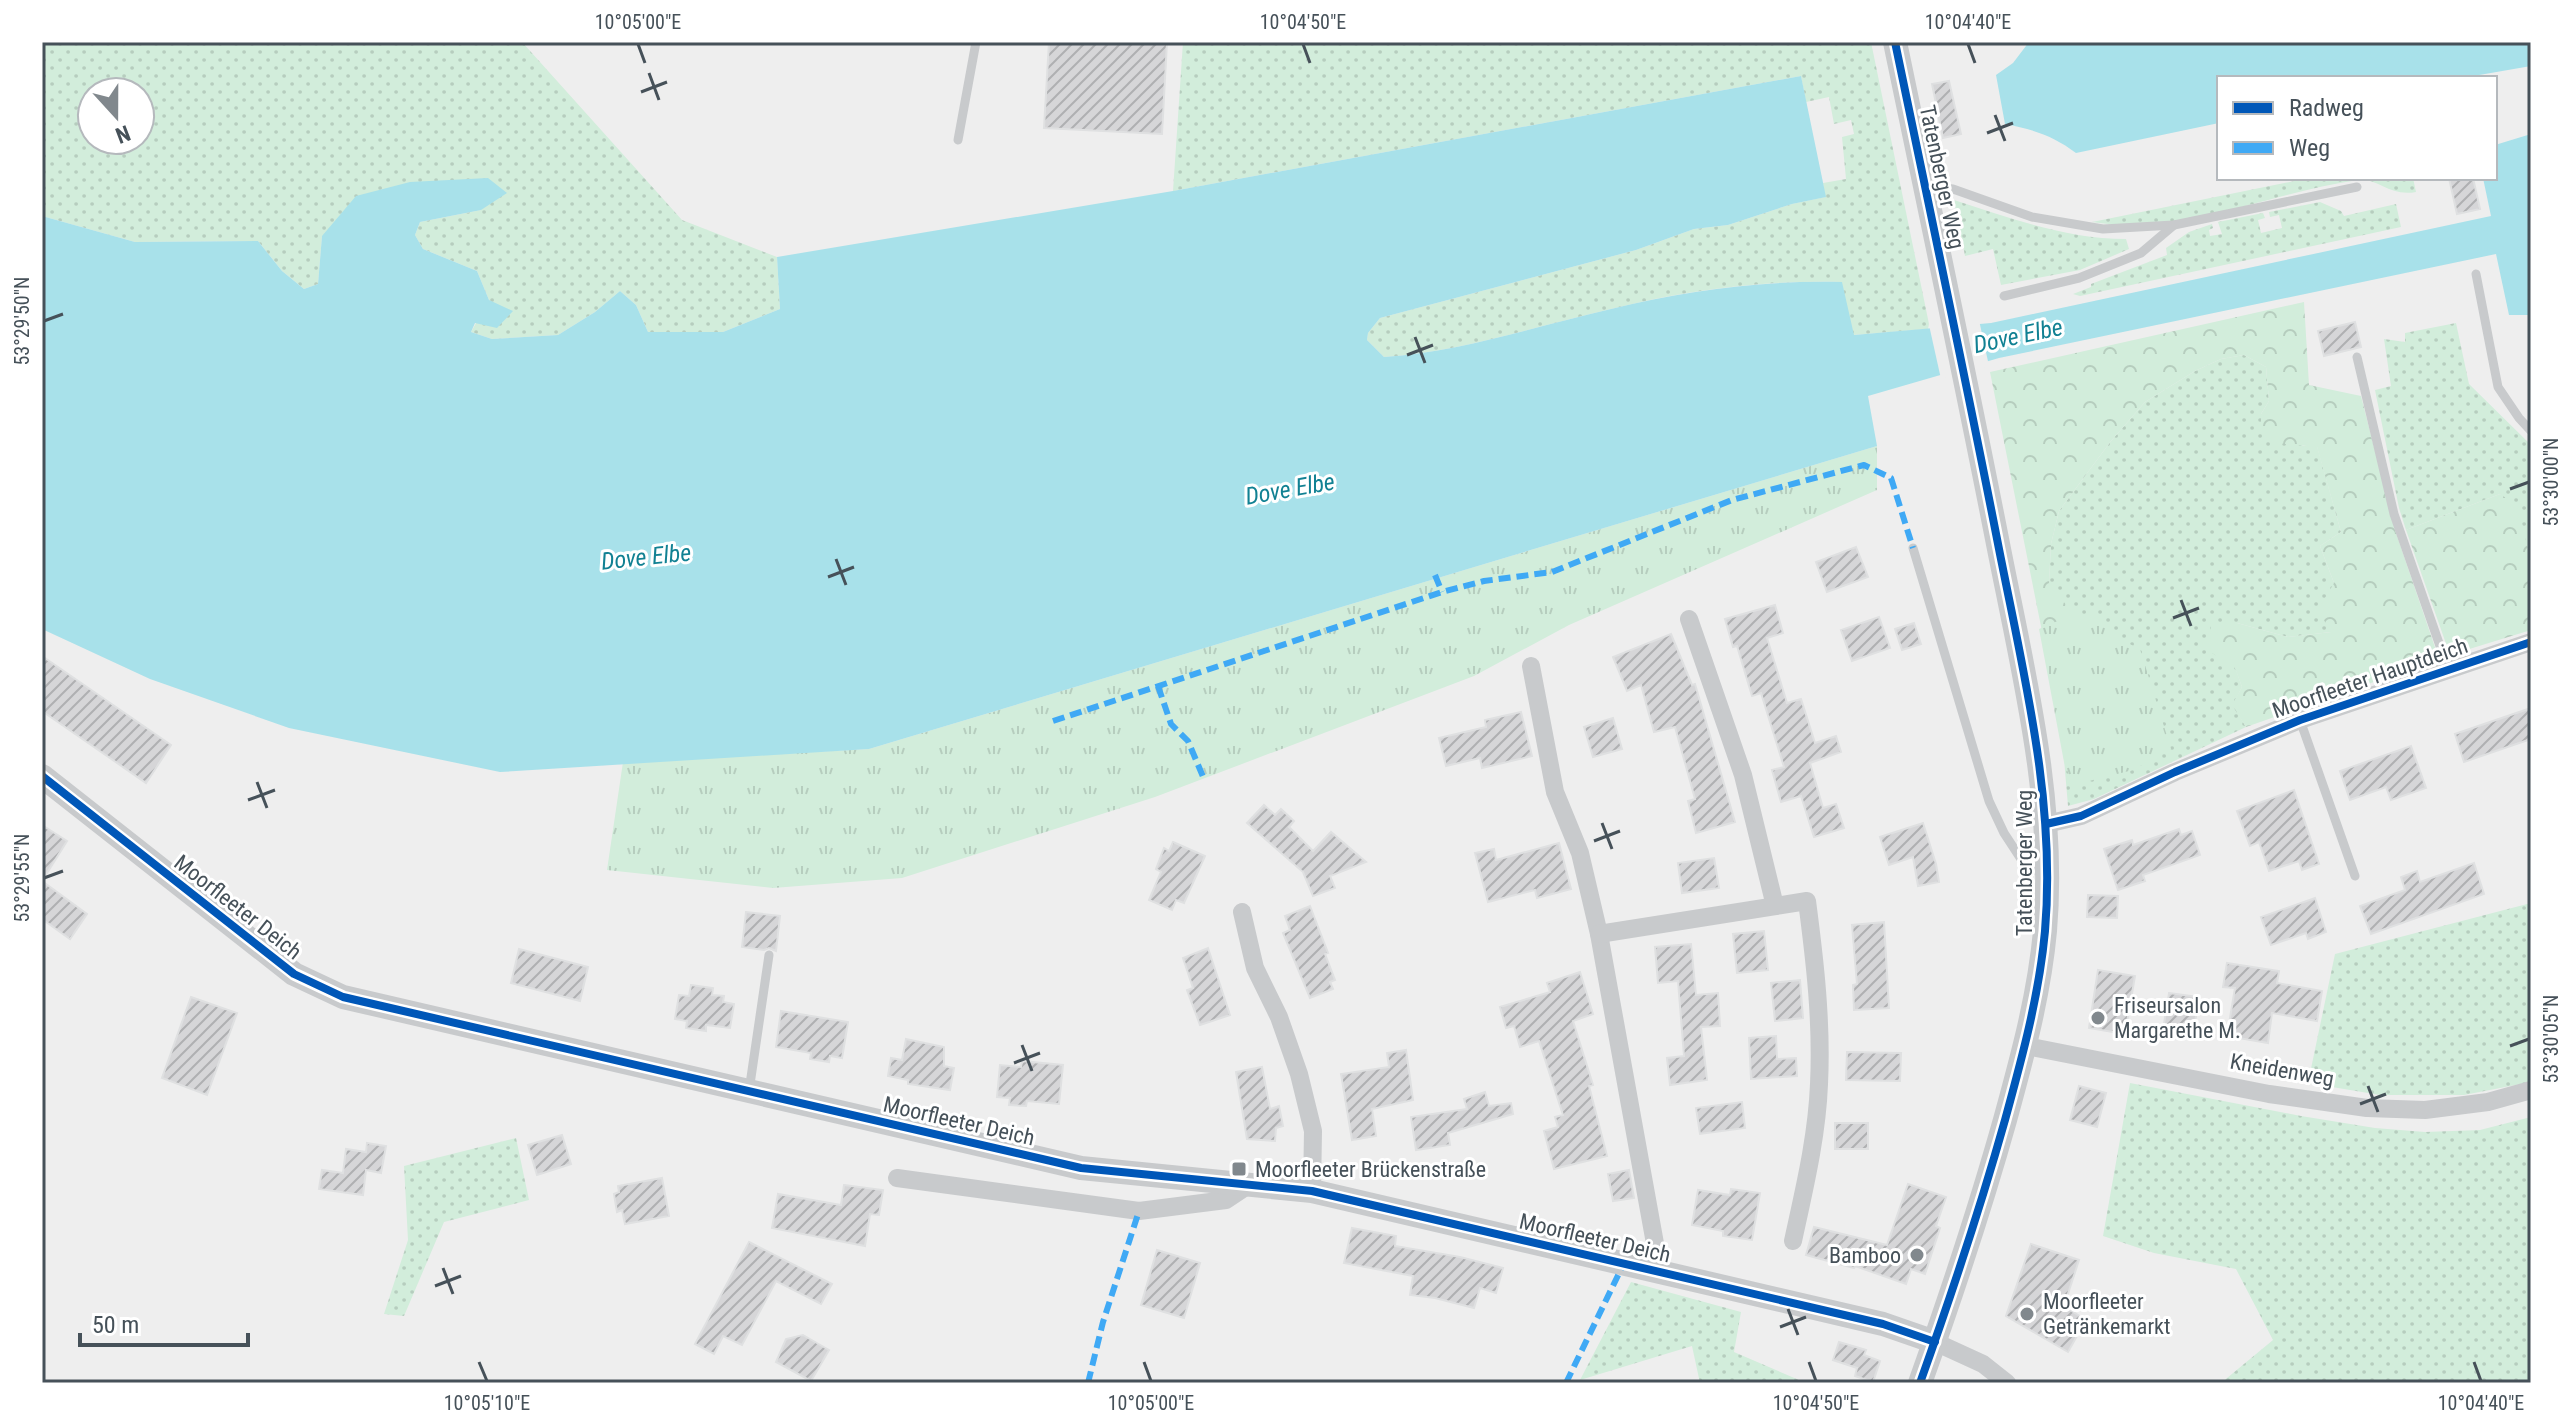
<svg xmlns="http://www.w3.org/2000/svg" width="2573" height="1425" viewBox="0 0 2573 1425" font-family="'Roboto Condensed',sans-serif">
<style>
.grass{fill:url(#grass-dots);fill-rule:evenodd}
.forest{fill:url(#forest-crowns)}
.park{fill:url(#park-tufts)}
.water{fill:#a8e1ea}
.pier{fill:#eee}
.building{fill:url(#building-hatch);stroke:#dfe0e1;stroke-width:2}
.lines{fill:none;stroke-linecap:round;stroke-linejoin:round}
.service{stroke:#c8cacc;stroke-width:9}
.minor{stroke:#c8cacc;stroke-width:18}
.tertiary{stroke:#c8cacc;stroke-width:24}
.quiet{stroke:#3fa9f5;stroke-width:6;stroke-dasharray:12 6;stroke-linecap:butt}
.cycleway-casing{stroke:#fff;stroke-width:13}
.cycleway{stroke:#0057b8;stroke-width:8}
.ticks{fill:none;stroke:#465159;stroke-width:3}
.poi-dot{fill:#81888d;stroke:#fff;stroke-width:3}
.labels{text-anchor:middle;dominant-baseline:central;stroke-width:6;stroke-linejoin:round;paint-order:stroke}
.street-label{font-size:22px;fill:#465159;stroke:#fff}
.poi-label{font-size:22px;fill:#465159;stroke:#fff;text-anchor:start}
.water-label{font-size:24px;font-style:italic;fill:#118193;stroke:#fff}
.neatline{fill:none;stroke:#465159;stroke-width:3}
.ticks-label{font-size:20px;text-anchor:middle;fill:#465159}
</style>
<defs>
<pattern id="grass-dots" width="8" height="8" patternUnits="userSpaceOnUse" patternTransform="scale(2)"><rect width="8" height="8" fill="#d2eddb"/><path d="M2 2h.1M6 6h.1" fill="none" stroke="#b6cdbe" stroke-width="1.8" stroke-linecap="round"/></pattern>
<pattern id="forest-crowns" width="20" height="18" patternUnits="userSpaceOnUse" patternTransform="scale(2)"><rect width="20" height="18" fill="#d2eddb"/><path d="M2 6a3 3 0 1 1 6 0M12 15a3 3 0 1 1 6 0" fill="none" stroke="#b6cdbe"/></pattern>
<pattern id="park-tufts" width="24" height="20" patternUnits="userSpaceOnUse" patternTransform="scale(2)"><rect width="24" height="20" fill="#d2eddb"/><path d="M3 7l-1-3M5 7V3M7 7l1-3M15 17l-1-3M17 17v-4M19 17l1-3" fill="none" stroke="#b6cdbe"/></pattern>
<pattern id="building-hatch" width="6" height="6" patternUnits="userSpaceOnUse" patternTransform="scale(2)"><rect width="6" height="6" fill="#d6d6d8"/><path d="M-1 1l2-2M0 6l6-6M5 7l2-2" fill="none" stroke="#afb0b2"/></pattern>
</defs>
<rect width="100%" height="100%" fill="#eee"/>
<g class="grass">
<path d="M42 42H522L682 220 777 257 780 309 723 332H648L636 305 620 291 595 312 558 335 492 339 471 332 489 300 477 271 423 249 415 235 420 222 481 210 322 236 318 284 304 289 282 271 258 241 135 242 42 216ZM92 92H140V140H92Z"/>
<path d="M1183 42H1871L1929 324 1928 329 1853 335 1841 282C1762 280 1688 290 1611 309 1536 326 1461 352 1384 357L1367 340 1368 333 1380 318 1636 250 1694 229 1728 225 1792 204 1825 197 1823 183 1846 179 1842 137 1854 134 1851 120 1834 124 1829 97 1806 102 1801 76 1173 191Z"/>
<path d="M2309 178H2413L2416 192C2390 197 2378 178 2358 180 2270 192 2182 237 2092 222Z"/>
<path d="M1954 200C2010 218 2066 239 2126 239L2129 249 2080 270 2001 285 1993 249 1965 256Z"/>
<path d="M2320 202 2341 211 2344 216 2396 204 2401 227 2080 296 2073 294 2091 287V284L2167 255 2166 248 2189 232 2212 224 2213 228 2209 230 2210 236 2222 234 2218 222 2263 213 2265 218 2258 220 2261 233 2282 228 2279 215 2270 217 2269 212Z"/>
<path d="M2456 323 2469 384 2531 445V563L2525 539 2500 494 2406 530 2399 508 2375 390 2391 386 2384 339 2405 342V333Z"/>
<path d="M2244 355 2266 367 2269 401 2261 414 2303 446H2317L2341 532 2320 546 2334 583 2331 632 2288 637 2237 623 2235 667 2242 687 2233 705 2246 727 2094 799 2068 806 2049 583 2051 544 2059 511 2111 441 2145 402 2195 371 2221 359Z"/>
<path d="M2531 903V1082L2464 1095H2380L2308 1083 2335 954Z"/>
<path d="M2130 1083 2301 1116 2375 1128 2425 1132 2480 1130 2531 1117V1383H2221L2273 1340 2236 1269 2154 1253 2103 1236Z"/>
<path d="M516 1138 529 1200 444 1222 404 1316 384 1314 408 1240 404 1166Z"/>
<path d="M1631 1282 1741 1312 1734 1352 1806 1383H1700L1692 1346 1580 1380Z"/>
</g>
<g class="forest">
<path d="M2304 302 2309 385 2361 396 2395 530 2439 659 2246 727 2232 705 2242 687 2235 668 2209 651 2211 625 2237 623 2288 637 2331 632 2318 610 2334 583 2320 546 2341 532 2317 447 2276 443 2261 428V414L2269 401 2266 367 2244 355 2221 359 2195 371 2145 402 2111 441 2059 511 2051 544 2049 583 2085 629 2059 716 1990 372Z"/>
<path d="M2500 494 2518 506 2531 563V630L2450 655 2406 530Z"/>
</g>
<g class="park">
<path d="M1877 446V490L1569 625 1474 676 1155 797 902 878 773 888 607 870 623 762 869 749Z"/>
<path d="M2093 613 2115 637 2140 649 2171 749 2133 770 2073 785 2064 762 2039 629 2055 622Z"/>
</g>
<g class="water">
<path d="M2029 42H2531V66L2462 78H2219V123L2076 153C2054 136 2032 129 2005 124L1996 75 2013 63Z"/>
<path d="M1801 76 1826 197 1792 204 1728 225 1694 229 1636 250 1380 318 1368 333 1367 340 1384 357C1461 352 1536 326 1611 309 1688 290 1763 280 1842 282L1854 335 1991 323 2491 216 2483 178H2495V145L2531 134V315H2509L2496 254 1999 358 1868 396 1877 446 869 749 500 772 289 728 150 679 42 629V216L135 242 258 241 282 271 304 289 318 284 322 236 356 196 410 182 488 178 507 193 481 210 420 222 415 235 423 249 477 271 489 300 513 311 497 328 475 323 471 332 492 339 558 335 595 312 620 291 636 305 648 332H723L780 309 777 257 1173 191Z"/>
</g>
<path class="pier" d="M1979 320 1989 366 1941 379 1929 325Z"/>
<g class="building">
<path d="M1049 42H1167L1162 134 1044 128Z"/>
<path d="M1949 81 1961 134 1943 138 1932 84Z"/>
<path d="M2449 178H2473L2480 209 2457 214Z"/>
<path d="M2355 322 2361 347 2324 356 2318 331Z"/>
<path d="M1856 547 1868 577 1827 592 1816 562Z"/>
<path d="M1775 605 1783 633 1767 638 1787 703 1801 699 1815 743 1836 736 1841 752 1810 763 1823 808 1836 804 1844 828 1814 837 1801 796 1781 802 1772 770 1784 767 1761 693 1752 696 1737 646 1733 647 1725 619Z"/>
<path d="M1879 617 1890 648 1852 661 1841 630Z"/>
<path d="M1914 623 1921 644 1902 650 1895 629Z"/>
<path d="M1671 634 1692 685 1695 684 1735 822 1696 833 1688 801 1695 799 1675 727 1654 732 1641 685 1627 691 1613 657Z"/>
<path d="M42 656 171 745 146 783 42 711Z"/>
<path d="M2531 708V739L2464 762 2455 734Z"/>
<path d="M1521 712 1532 756 1482 768 1480 758 1446 766 1439 738 1486 727 1485 720Z"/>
<path d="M1613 718 1622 749 1593 757 1584 727Z"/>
<path d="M2411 746 2426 788 2391 800 2386 787 2350 800 2340 771Z"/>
<path d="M2294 790 2319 864 2302 870 2299 861 2269 871 2259 842 2250 846 2237 811Z"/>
<path d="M1264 805 1275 815 1281 809 1294 821 1289 827 1313 851 1331 832 1366 862 1330 876 1335 888 1313 896 1303 872 1247 823Z"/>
<path d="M1923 823 1936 864 1939 882 1918 886 1913 857 1889 865 1880 837Z"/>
<path d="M42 825 67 841 42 881Z"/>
<path d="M2179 829 2181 835 2192 831 2200 855 2143 875 2145 881 2118 890 2104 849 2132 840 2133 845Z"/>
<path d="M1173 842 1205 856 1184 903 1176 900 1172 910 1149 900 1161 872 1156 869 1164 848 1169 851Z"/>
<path d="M1559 843 1571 889 1537 898 1535 890 1488 902 1475 853 1494 849 1496 860Z"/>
<path d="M1714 858 1719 888 1682 893 1678 863Z"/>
<path d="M2474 863 2484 894 2371 934 2360 906 2405 890 2401 877 2417 871 2420 882Z"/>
<path d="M42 881 87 914 70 939 42 919Z"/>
<path d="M2088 895 2118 896 2117 918 2087 917Z"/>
<path d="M2315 898 2326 932 2308 939 2306 933 2271 945 2261 917Z"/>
<path d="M1310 906 1328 953 1325 954 1335 980 1330 982 1333 989 1310 998 1283 933 1290 930 1285 916Z"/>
<path d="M746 912 780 916 776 951 769 948 764 950 742 947Z"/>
<path d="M1884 922 1889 1008 1854 1010 1853 985 1857 984 1852 925Z"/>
<path d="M1764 931 1768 970 1737 973 1733 934Z"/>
<path d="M1691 944 1696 995 1718 993 1720 1026 1701 1027 1707 1080 1670 1085 1667 1058 1684 1056 1678 981 1658 983 1655 947Z"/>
<path d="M1208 948 1230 1015 1200 1025 1187 990 1193 988 1183 958Z"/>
<path d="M519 949 588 967 580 1001 511 983Z"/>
<path d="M2227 963 2279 971 2277 983 2322 991 2317 1021 2272 1013 2268 1043 2227 1036 2235 988 2223 987Z"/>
<path d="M2098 970 2135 976 2125 1034 2089 1028Z"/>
<path d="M1580 972 1593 1014 1573 1021 1593 1085 1589 1086 1607 1156 1554 1169 1544 1131 1558 1127 1555 1117 1563 1115 1539 1041 1520 1047 1514 1026 1506 1028 1500 1007 1550 992 1547 983Z"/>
<path d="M1800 980 1803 1018 1775 1021 1771 983Z"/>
<path d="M691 985 713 988 712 995 724 996 723 1002 734 1004 730 1028 706 1025V1031L686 1028 687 1021 675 1019 679 995 689 996Z"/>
<path d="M2169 993 2199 997 2193 1035 2163 1030Z"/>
<path d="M191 997 237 1013 207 1095 162 1078Z"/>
<path d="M781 1011 848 1022 842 1058 830 1056 829 1062 810 1059 811 1053 776 1047Z"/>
<path d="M1776 1036 1777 1059 1796 1058 1797 1076 1751 1079 1749 1038Z"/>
<path d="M906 1039 944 1047V1066L954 1068 950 1090 908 1084V1080L888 1076 891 1058 902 1060Z"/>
<path d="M1406 1050 1413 1100 1372 1109 1376 1136 1352 1140 1341 1074 1389 1067 1387 1053Z"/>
<path d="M1847 1052 1901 1053 1900 1081 1846 1080Z"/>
<path d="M1022 1061 1063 1065 1059 1104 1027 1101 1026 1106 1009 1105 1010 1098 997 1097 1000 1065 1021 1067Z"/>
<path d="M1262 1067 1270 1109 1279 1106 1283 1126 1276 1128 1275 1141 1247 1139 1236 1072Z"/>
<path d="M2079 1086 2106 1093 2097 1127 2070 1120Z"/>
<path d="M1485 1092 1489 1106 1511 1103 1513 1114 1448 1133 1450 1145 1416 1150 1411 1117 1467 1109 1464 1099Z"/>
<path d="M1742 1102 1745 1128 1700 1134 1696 1108Z"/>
<rect x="1835" y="1123" width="33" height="26"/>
<path d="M562 1135 571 1164 537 1175 528 1145Z"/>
<path d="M367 1143 386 1146 381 1173 366 1170 363 1195 319 1189 322 1170 343 1173 346 1149 366 1152Z"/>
<path d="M1629 1170 1634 1198 1613 1201 1608 1174Z"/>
<path d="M662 1178 669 1216 625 1224 622 1210 617 1212 614 1194 619 1192 618 1186Z"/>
<path d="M1908 1184 1946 1197 1936 1226 1940 1228 1925 1274 1911 1269 1906 1284 1855 1266 1854 1268 1806 1255 1814 1227 1887 1245Z"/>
<path d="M844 1185 883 1190 879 1215 870 1214 865 1246 772 1228 778 1194 841 1205Z"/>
<path d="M1731 1189 1760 1193 1752 1240 1723 1236V1231L1692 1225 1698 1190 1730 1195Z"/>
<path d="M1352 1228 1396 1236 1395 1246 1460 1257 1503 1268 1496 1293 1480 1288 1474 1308 1435 1298 1410 1295 1413 1276 1344 1263Z"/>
<path d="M749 1242 832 1284 821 1304 776 1281 742 1345 723 1336 714 1354 695 1344Z"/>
<path d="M2031 1244 2079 1260 2064 1306 2086 1320 2068 1352 2006 1316Z"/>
<path d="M1157 1250 1200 1263 1184 1318 1141 1305Z"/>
<path d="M803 1335 829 1350 811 1381 776 1362 786 1339Z"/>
<path d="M1839 1342 1866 1350 1864 1355 1880 1361 1873 1382 1855 1376 1857 1368 1833 1360Z"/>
</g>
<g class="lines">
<g class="service">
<path d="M958 140 976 42"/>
<path d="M1926 186 1953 189 2032 217 2103 229 2174 225 2357 187"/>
<path d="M2476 274 2498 387 2519 418 2531 431"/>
<path d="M2004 296 2079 278 2141 253 2174 225"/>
<path d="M2357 357 2394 514 2448 669"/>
<path d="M1913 548 1989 801 2004 833 2021 859 2044 876"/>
<path d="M2300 720 2355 876"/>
<path d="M749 1091 769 955"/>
</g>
<g class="minor">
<path d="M1689 619 1743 775 1775 906"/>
<path d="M1531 666 1555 792 1580 853 1599 934 1660 1271"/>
<path d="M2046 824 2081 816 2175 772 2300 720 2531 642"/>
<path d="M1242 912 1255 968 1279 1017 1299 1074 1313 1131 1312 1191"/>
<path d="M1599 934 1807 901C1815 962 1822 1022 1819 1084 1817 1137 1804 1190 1793 1241"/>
<path d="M2026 1046 2269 1094 2367 1108 2425 1110 2488 1102 2531 1090"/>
<path d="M897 1178 1139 1211 1226 1200 1247 1186"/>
<path d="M1935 1342 1983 1364 2007 1383"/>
</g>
<g class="tertiary">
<path d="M1895 42C1930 211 1966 380 1999 549 2024 676 2056 802 2045 931 2039 996 2022 1058 2005 1120 1980 1209 1951 1296 1920 1383"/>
<path d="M42 776 294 974 343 997 1081 1168 1312 1191 1883 1324 1935 1342"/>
</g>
<g class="quiet">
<path d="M1435 575 1442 592"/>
<path d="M1158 686 1171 724 1188 741 1204 779"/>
<path d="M1053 721 1442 592 1484 581 1552 572 1732 500 1864 465 1891 478 1913 548"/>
<path d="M1088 1383 1103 1322 1139 1211"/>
<path d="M1566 1383 1624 1263"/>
</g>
<defs>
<g id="cycleway">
<path d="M1895 42C1930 211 1966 380 1999 549 2024 676 2056 802 2045 931 2039 996 2022 1058 2005 1120 1980 1209 1951 1296 1920 1383"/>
<path d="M42 776 294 974 343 997 1081 1168 1312 1191 1883 1324 1935 1342"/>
<path d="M2046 824 2081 816 2175 772 2300 720 2531 642"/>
</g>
</defs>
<use href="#cycleway" class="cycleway-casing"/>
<use href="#cycleway" class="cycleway"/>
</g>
<path class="ticks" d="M638 44 645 63M1303 44 1310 63M1968 44 1975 63M649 73 659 100M641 92 667 82M1995 115 2005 141M1987 133 2013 123M44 321 63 314M1415 337 1425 363M1407 355 1433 345M2510 489 2529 482M836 559 846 585M828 577 854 567M2181 600 2191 626M2173 618 2199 608M257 782 267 808M248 800 275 790M1602 823 1612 849M1594 841 1620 831M44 878 63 871M1022 1045 1032 1071M2510 1046 2529 1039M1014 1063 1040 1053M2368 1086 2378 1112M2360 1104 2386 1094M443 1268 453 1294M435 1286 461 1276M1788 1309 1798 1335M1780 1327 1806 1317M479 1362 487 1381M1144 1362 1151 1381M1809 1362 1816 1381M2474 1362 2481 1381"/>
<g class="poi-dot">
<circle cx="2098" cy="1018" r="8"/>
<rect x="1231" y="1161" width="16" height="16" rx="4"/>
<circle cx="1917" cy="1255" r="8"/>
<circle cx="2027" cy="1314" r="8"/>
</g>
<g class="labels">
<g class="street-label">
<text transform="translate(1942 177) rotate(78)">Tatenberger Weg</text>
<text transform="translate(2370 678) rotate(-19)">Moorfleeter Hauptdeich</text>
<text transform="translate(2024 863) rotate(-90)">Tatenberger Weg</text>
<text transform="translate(238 907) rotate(38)">Moorfleeter Deich</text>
<text transform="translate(2282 1070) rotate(10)">Kneidenweg</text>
<text transform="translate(959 1121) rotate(13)">Moorfleeter Deich</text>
<text transform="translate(1595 1238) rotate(13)">Moorfleeter Deich</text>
</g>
<g class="poi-label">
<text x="2114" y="1005">Friseursalon<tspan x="2114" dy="25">Margarethe M.</tspan></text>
<text x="1255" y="1169">Moorfleeter Brückenstraße</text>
<text x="1901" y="1255" text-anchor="end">Bamboo</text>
<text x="2043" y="1301">Moorfleeter<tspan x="2043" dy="25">Getränkemarkt</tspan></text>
</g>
<g class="water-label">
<text transform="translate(2018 336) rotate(-12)">Dove Elbe</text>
<text transform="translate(1290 489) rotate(-10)">Dove Elbe</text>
<text transform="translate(646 557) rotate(-6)">Dove Elbe</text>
</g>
</g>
<rect width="2573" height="1425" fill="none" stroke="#ffffff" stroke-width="88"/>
<rect x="2217" y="76" width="280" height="104" fill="#ffffff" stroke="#b5b9bd" stroke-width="2"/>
<rect x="2233" y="102" width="40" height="12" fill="#0057b8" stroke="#b5b9bd" stroke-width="2"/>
<text x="2289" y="116" font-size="24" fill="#465159">Radweg</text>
<rect x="2233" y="142" width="40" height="12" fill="#3fa9f5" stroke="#b5b9bd" stroke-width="2"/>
<text x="2289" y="156" font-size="24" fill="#465159">Weg</text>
<g transform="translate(116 116) rotate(159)"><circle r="38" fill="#ffffff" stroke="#b5b9bd" stroke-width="2"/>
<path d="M0-6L14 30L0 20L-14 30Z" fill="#81888d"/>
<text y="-12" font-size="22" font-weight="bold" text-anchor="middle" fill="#465159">N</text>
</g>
<path d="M80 1333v12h168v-12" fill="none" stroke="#465159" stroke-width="4"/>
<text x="92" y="1333" font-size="24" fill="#465159" stroke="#ffffff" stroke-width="6" paint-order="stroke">50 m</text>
<rect x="44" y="44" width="2485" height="1337" class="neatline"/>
<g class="ticks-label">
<text x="638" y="29">10°05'00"E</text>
<text x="1303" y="29">10°04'50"E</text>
<text x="1968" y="29">10°04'40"E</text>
<text transform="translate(22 321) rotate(-90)" y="7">53°29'50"N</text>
<text transform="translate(2551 482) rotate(-90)" y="7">53°30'00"N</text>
<text transform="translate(22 878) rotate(-90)" y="7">53°29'55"N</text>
<text transform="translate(2551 1039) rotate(-90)" y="7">53°30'05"N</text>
<text x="487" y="1410">10°05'10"E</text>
<text x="1151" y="1410">10°05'00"E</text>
<text x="1816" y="1410">10°04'50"E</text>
<text x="2481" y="1410">10°04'40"E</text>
</g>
</svg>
